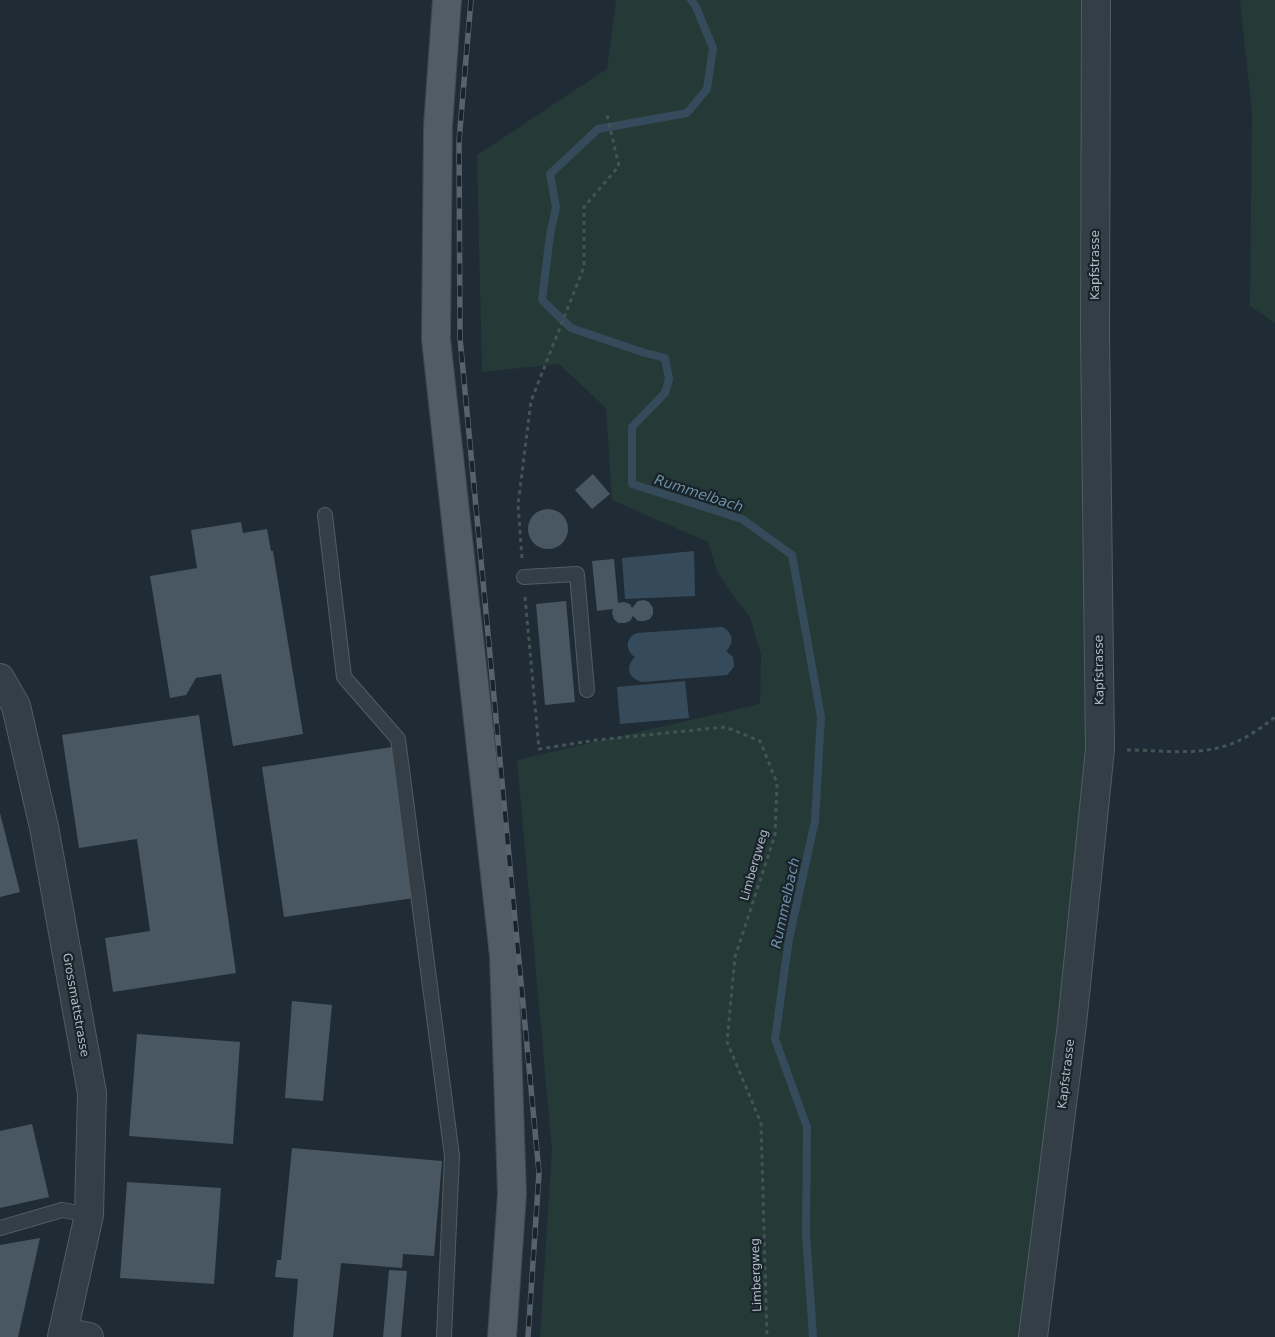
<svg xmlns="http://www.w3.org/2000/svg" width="1275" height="1337" viewBox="0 0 1275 1337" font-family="'DejaVu Sans',sans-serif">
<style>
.green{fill:#253a37}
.water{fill:#354b5c}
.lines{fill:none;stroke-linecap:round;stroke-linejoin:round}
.stream{stroke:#354b5c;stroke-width:8}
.building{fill:#485761}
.lane-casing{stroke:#515c64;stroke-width:16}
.street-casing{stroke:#515c64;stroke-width:30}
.primary-casing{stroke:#3d474f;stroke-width:30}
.path{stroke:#425554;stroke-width:3;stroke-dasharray:4 4;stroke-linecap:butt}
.lane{stroke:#343e46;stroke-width:14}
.street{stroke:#343e46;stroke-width:28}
.primary{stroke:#515d66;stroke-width:28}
.rail-casing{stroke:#56636d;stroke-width:5.5}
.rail{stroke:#19232a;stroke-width:4;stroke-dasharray:11;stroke-linecap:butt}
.labels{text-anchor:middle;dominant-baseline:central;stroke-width:4.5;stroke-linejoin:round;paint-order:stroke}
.street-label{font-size:12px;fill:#aeb9c3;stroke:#19232a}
.water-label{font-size:14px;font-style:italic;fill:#708fa6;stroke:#19232a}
</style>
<rect width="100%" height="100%" fill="#202c35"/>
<g class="green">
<path d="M616 0H1096L1100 749 1033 1337H540L552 1150 517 760 760 704 761 655 750 617 734 597 717 571 708 542 612 500 606 408 559 364 482 372 477 155 607 69Z"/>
<path d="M1240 0H1275V323L1250 306 1252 111Z"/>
</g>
<g class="water">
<path d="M694 551 695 596 625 599 622 558Z"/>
<path d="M722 627C733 632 735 643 726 651L733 657 734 667 727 675 642 682C628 678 625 667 635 657 625 650 625 638 637 633Z"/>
<path d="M685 681 689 718 620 724 617 687Z"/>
</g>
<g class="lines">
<path class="stream" d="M691 0 696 7 713 48 707 89 687 113 598 129 550 174 556 207 550 235 542 300 571 328 642 352 665 358 669 379 665 393 632 427V484L742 519 792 555 821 717 815 821 789 939 775 1039 807 1127 806 1233 813 1337"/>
</g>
<g class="building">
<path d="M593 474 610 494 592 509 575 490Z"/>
<circle cx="548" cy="529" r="20"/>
<path d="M241 522 243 533 267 529 271 551H273L303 734 233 746 221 674 196 678 186 695 170 698 150 576 197 568 191 530Z"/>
<path d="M614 559 618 603 624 602 630 604 632 608 638 601 644 600 649 602 653 608V614L650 619 644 621H638L633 616 630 621 625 623H618L614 619 612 613 613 609 597 611 592 561Z"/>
<path d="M566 601 575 702 545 705 536 604Z"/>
<path d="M199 715 236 973 113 992 105 938 150 931 137 839 79 848 62 735Z"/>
<path d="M392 747 414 898 284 917 262 767Z"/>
<path d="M0 813 20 892 0 897Z"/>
<path d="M292 1001 332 1005 323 1101 285 1098Z"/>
<path d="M137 1034 240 1042 233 1144 129 1136Z"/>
<path d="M32 1124 49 1197 0 1208V1131Z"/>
<path d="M292 1148 442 1161 434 1256 403 1254 402 1268 341 1263 333 1337H293L298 1279 275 1277 277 1260H281Z"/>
<path d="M127 1182 221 1188 214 1284 120 1278Z"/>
<path d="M40 1238 18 1337H0V1245Z"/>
<path d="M389 1270 407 1271 401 1337H383Z"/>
</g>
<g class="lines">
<defs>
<g id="lane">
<path d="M325 515 344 677 398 739 452 1156 444 1337"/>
<path d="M524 577 577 574 587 690"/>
<path d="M0 1228 62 1210 89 1215"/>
</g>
<g id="street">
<path d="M0 678 16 706 44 827 92 1093 89 1215 62 1337"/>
<path d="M63 1332 89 1337"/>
<path d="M1033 1337 1072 1024 1100 749 1095 335 1096 0"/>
</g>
<path id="primary" d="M447 0 438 126 436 339 504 956 512 1194 502 1337"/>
</defs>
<use href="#lane" class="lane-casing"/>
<use href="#street" class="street-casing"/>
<use href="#primary" class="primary-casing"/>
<g class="path">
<path d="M522 558 518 505 531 401 584 267V207L619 166 607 115"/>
<path d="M525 597 539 749 597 740 725 727 760 741 777 783 775 835 735 957 727 1042 761 1123 767 1337"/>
<path d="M1127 750C1160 750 1197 756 1228 745 1246 739 1261 728 1275 717"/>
</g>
<use href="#lane" class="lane"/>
<use href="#street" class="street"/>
<use href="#primary" class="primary"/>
<defs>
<path id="rail" d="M471 0 459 141 460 338 539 1173 528 1337"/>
</defs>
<use href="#rail" class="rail-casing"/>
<use href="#rail" class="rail"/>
</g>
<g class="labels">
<g class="street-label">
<text transform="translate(1095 265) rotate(-90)">Kapfstrasse</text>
<text transform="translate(1099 670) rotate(-91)">Kapfstrasse</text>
<text transform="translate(754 865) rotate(-74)">Limbergweg</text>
<text transform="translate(76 1005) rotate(80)">Grossmattstrasse</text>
<text transform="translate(1066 1074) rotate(-83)">Kapfstrasse</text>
<text transform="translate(756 1275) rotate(-92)">Limbergweg</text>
</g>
<g class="water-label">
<text transform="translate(699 493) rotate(18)">Rummelbach</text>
<text transform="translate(785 903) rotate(-78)">Rummelbach</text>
</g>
</g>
</svg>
